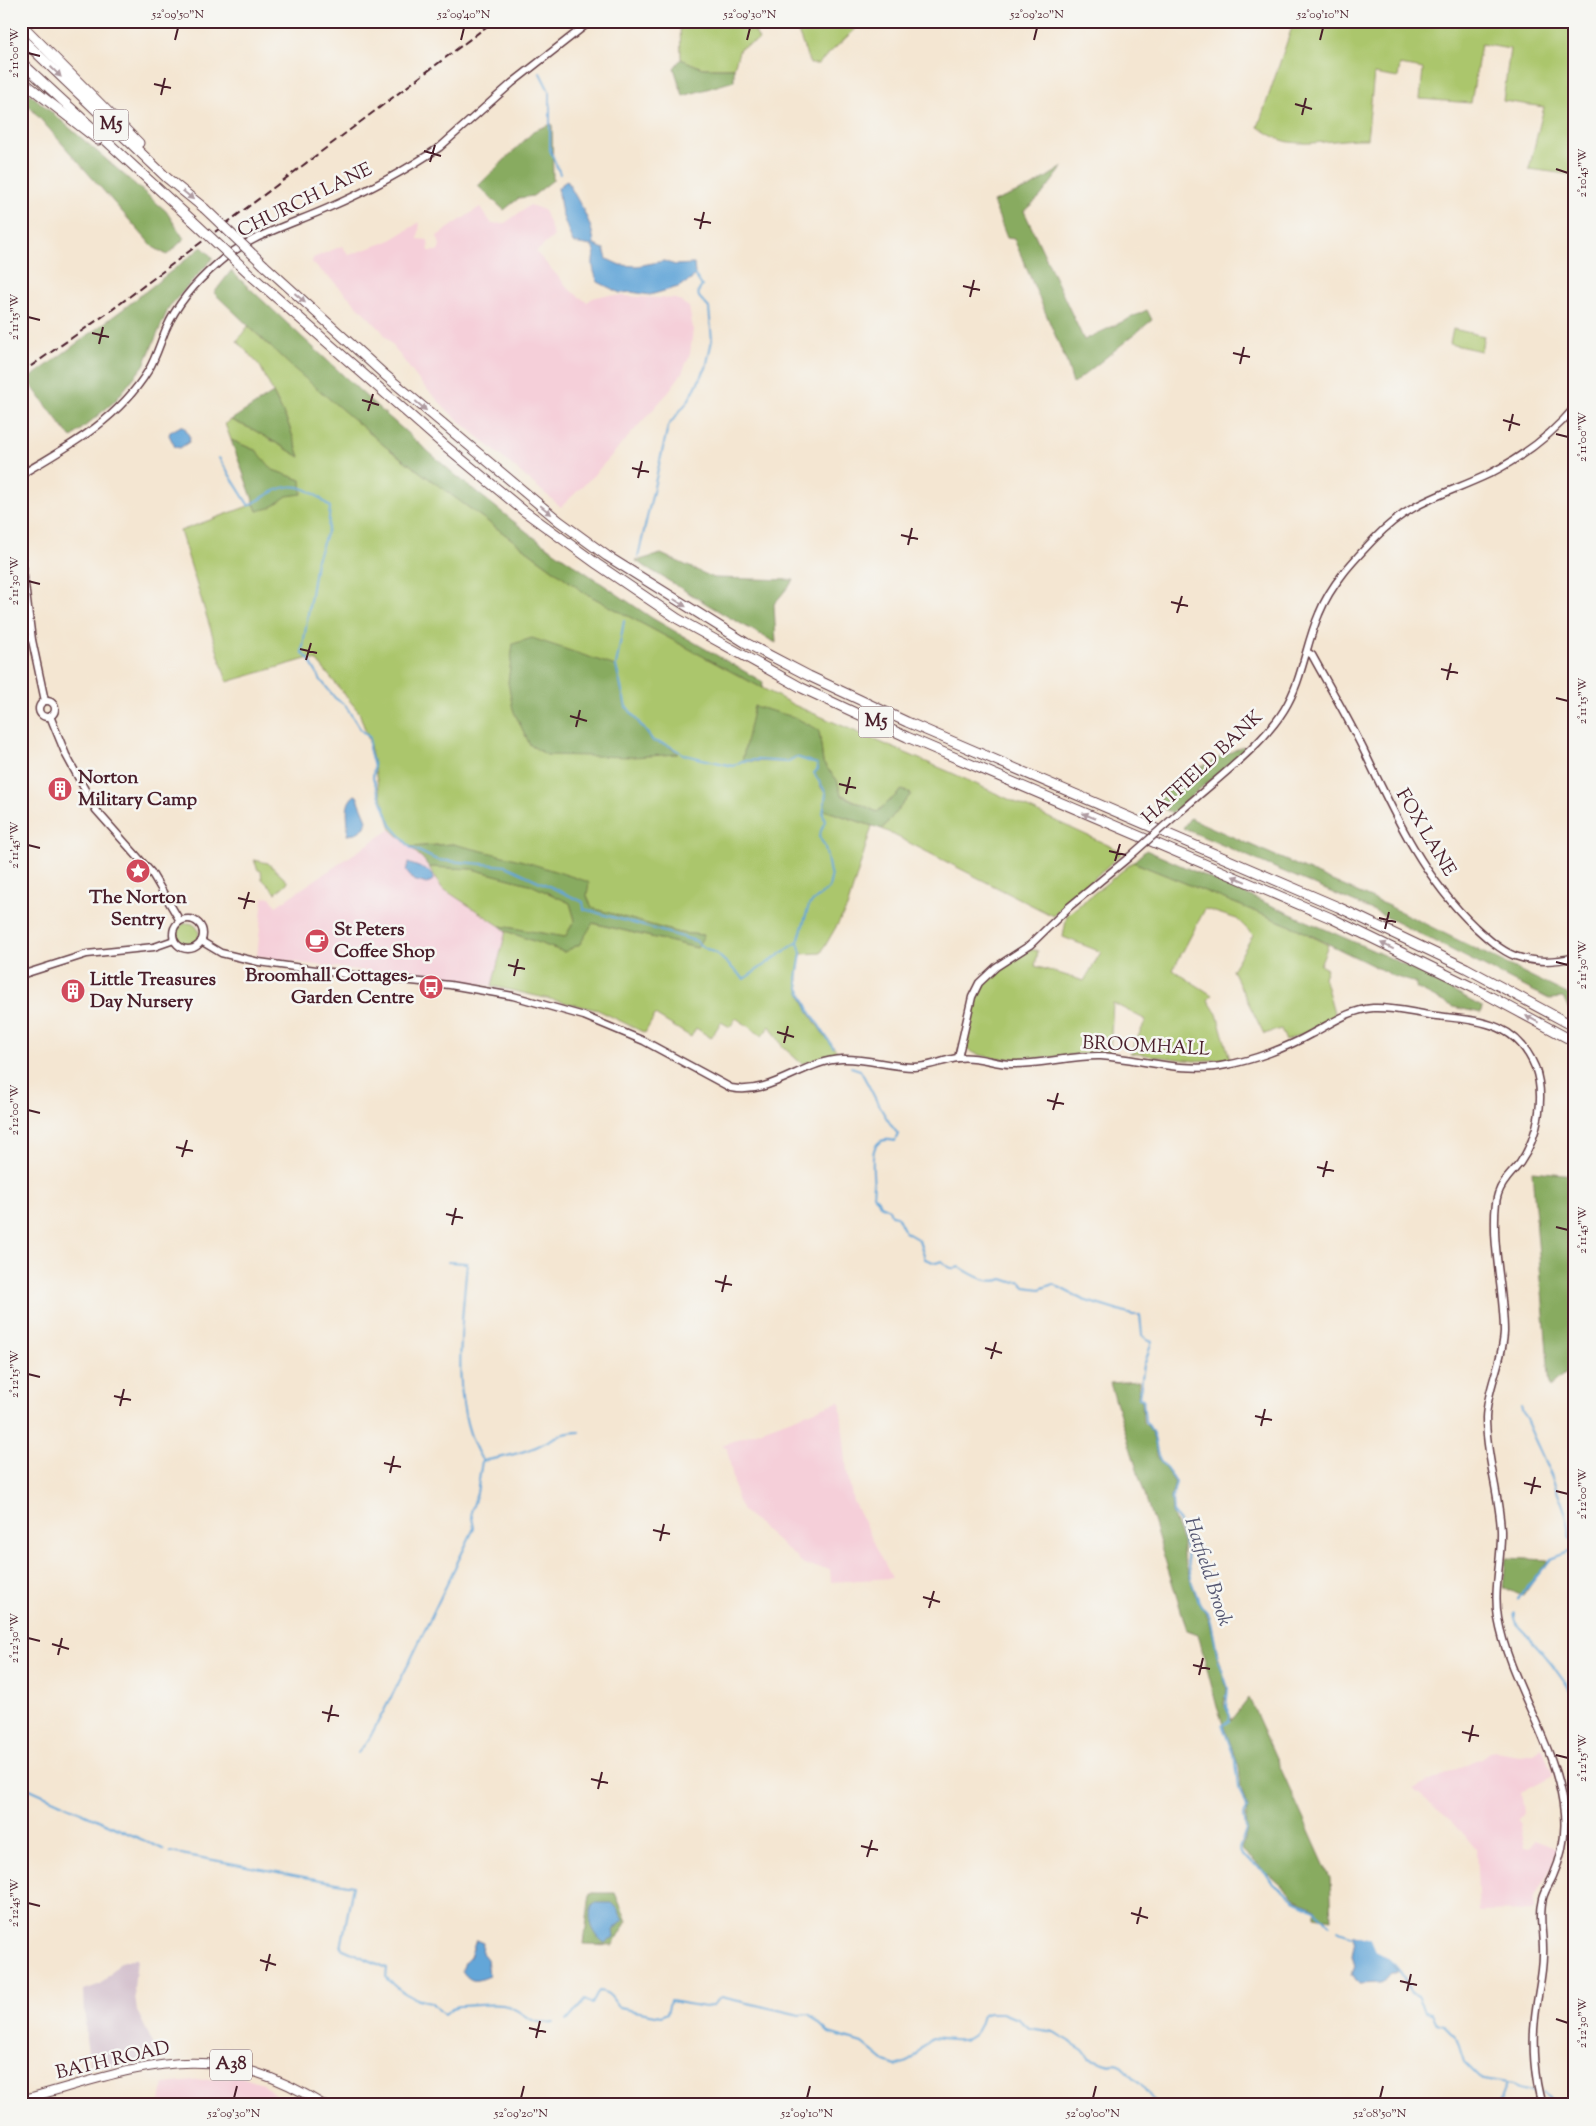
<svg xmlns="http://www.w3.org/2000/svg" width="1596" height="2126" viewBox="0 0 1596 2126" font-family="'Sorts Mill Goudy',serif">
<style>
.built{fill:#f5cfd9}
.industrial{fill:#d1bdcb}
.green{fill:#abc66c;stroke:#7a724c}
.forest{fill:#88ab60;stroke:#696546}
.water{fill:#63a6d8;stroke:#566282}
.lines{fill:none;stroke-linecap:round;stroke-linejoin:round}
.stream{stroke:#63a6d8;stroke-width:2}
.minor-casing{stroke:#643d44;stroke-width:9}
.major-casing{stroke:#643d44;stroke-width:10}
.highway-casing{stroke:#643d44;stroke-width:11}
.minor{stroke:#fff;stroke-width:6}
.major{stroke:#fff;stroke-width:8}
.highway{stroke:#fff;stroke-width:9}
.rail{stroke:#4a1f2b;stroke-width:2;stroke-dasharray:8 4;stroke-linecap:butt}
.minor-bridge-casing{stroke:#643d44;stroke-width:9;stroke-linecap:butt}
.highway-bridge-casing{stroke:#643d44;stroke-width:11;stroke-linecap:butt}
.minor-bridge{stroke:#fff;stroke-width:6}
.highway-bridge{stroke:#fff;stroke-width:9}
.oneway{fill:#ae9aa0}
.ticks{fill:none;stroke:#4a1f2b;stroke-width:2}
.labels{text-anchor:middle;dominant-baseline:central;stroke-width:5;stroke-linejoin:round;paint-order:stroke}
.shield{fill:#f6f6f2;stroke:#7e6067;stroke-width:1}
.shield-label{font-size:18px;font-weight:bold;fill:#4a1f2b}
.street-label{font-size:19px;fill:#4a1f2b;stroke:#f6f6f2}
.poi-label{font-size:19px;font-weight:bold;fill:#4a1f2b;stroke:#f6f6f2;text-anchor:start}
.water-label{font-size:20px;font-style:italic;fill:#545570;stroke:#f6f6f2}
.neatline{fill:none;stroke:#4a1f2b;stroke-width:2}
.ticks-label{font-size:12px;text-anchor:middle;fill:#4a1f2b}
</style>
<rect width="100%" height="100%" fill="#f6f6f2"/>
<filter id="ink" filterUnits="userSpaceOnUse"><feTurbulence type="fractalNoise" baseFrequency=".02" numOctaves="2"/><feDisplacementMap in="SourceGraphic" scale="10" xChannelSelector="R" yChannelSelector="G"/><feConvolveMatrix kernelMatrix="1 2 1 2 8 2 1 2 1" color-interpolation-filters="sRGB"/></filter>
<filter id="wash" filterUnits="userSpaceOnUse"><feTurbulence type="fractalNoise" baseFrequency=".0096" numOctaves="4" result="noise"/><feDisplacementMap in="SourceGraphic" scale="20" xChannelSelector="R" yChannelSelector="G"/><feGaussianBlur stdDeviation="1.12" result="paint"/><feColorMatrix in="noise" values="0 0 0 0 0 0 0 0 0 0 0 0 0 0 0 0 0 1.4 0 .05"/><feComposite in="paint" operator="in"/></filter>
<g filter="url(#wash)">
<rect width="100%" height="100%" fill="#f4e6d2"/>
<g class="built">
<path d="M530 205 544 210 554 236 536 252 571 291 587 302 593 298 605 295 677 299 689 307 693 329 690 354 682 373 666 395 593 476 561 507 450 413 420 382 381 330 334 282 312 263 313 258 342 246 349 255 389 241 420 222 418 239 428 240 429 251H438L440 245 437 236 480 207 492 224 505 223Z"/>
<path d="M391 829 423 859 442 888 506 931 492 986 308 964 257 956 263 898 270 897 276 906Z"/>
<path d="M840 1401 847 1471 853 1501 892 1578 831 1582 830 1569 806 1566 743 1511 737 1499 727 1448 722 1445Z"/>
<path d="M1542 1747 1553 1775 1521 1792 1524 1814 1518 1819 1524 1847 1530 1848 1534 1840 1559 1849 1549 1873 1534 1899V1911L1479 1912 1476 1850 1450 1819 1413 1789 1481 1758 1489 1752 1496 1751 1519 1755 1534 1753Z"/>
<path d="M241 2076 262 2083 282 2101 280 2105H159L164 2084Z"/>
</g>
<path class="industrial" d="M137 1958 134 1989 137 2011 159 2056 107 2068 96 2063 93 2065 90 2063 86 2040 84 1990 101 1984 121 1962Z"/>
<g class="green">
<path d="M680 21H750L759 40 740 48 734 68H702L681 59Z"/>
<path d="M794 21H864L818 64H810Z"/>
<path d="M1294 21H1575V175L1529 169 1544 107 1503 101 1510 49 1481 44 1471 103 1420 99 1423 69 1400 65 1398 78 1374 74 1367 139C1341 138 1315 146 1289 142 1278 140 1268 133 1258 127Z"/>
<path d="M248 326 294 368 386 447 585 593 794 705 952 773 1123 852 1053 916 882 829 911 794 902 790 877 812 841 794 837 780 823 763 819 730 742 761 787 762 796 757 817 764 821 788 826 793 824 810 872 826 847 908 821 953 801 954C800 962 797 972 798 981 799 1002 824 1037 838 1052L802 1064 783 1047 770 1026 762 1036 736 1018 730 1027 721 1022 711 1038 696 1028 691 1037 655 1015 645 1033 598 1010 492 986 506 931 564 952 580 944 592 923 697 948 703 935 679 933 591 908 587 896 453 844 410 847 391 829 378 785 369 741 359 712 317 661 306 659 227 682 180 531 254 504 257 511C276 507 288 494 301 480L272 470 257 451 231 440 225 424 231 420 254 430 300 457 288 423 260 366 237 341Z"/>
<path d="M1453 329 1484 336 1481 351 1450 344Z"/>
<path d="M254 860 268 863 288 882 276 893 262 879 261 871 258 870Z"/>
<path d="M1133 862 1296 928 1328 945 1320 965 1327 969 1324 977 1335 1016 1306 1032 1286 1041 1281 1029 1264 1034 1232 970 1253 935 1237 919 1205 909 1173 970 1212 995 1208 1000 1217 1014 1230 1059 1194 1061 1130 1053 1146 1020 1113 1003 1110 1051C1076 1054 993 1068 966 1049L978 991 987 979 1031 949 1038 951 1035 966 1084 981 1101 952 1063 937 1067 915Z"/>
<path d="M429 867 472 869 529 884 570 903 575 920 565 937 500 926 442 888Z"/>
<circle cx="188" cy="934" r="11"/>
</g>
<g class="forest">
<path d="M681 59 702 68H734V81L683 96 674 68Z"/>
<path d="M21 86 166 211 184 239 167 255 153 247 21 97Z"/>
<path d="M552 124 553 180 533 196 519 198 504 210 478 186 535 130Z"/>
<path d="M1063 167 1040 197 1024 211 1084 340 1147 310 1152 320 1073 384 1067 363 1014 239 1007 238 993 202 1031 187Z"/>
<path d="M202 247 213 258 169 307 144 365 115 401 71 438 27 380 122 310Z"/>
<path d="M231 271 373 403 454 474 532 536 652 618 763 682 762 688 585 593 386 447 293 368 214 293Z"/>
<path d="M273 393 288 423 300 457 254 430 231 420Z"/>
<path d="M231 440 257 451 273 470 301 480 302 494 287 496 270 508 257 511Z"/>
<path d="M661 554 714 578 794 580 774 604 776 643 725 615 636 561Z"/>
<path d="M532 638 616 666 626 707 628 708C636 720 645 729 653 741L668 745 678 754 634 757 547 755 530 745 513 710 508 682 513 644Z"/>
<path d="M754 706 794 717 819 730 823 763 837 780 841 795 877 812 902 790 911 794 882 829 824 810 826 793 814 773 818 769 817 764 796 757 787 762 742 761Z"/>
<path d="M1243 746 1246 749 1172 813 1154 803 1193 771Z"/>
<path d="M1190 818 1391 907 1575 998V1012L1568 1008 1563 998 1549 999 1372 910 1183 828Z"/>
<path d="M453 844 520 860 589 882 587 896 592 908 679 933 704 935 697 948 593 923 580 944 564 952 506 931 500 926 565 937 575 920 570 903 529 884 472 869 429 867 423 859 410 847Z"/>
<path d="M1146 850 1397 961 1482 1007 1481 1013 1453 1007 1416 988V983L1396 977 1296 928 1133 862Z"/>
<path d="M1532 1171 1575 1175V1370L1565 1374 1550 1387Z"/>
<path d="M1139 1381 1138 1397 1142 1401 1143 1422 1150 1429 1156 1446V1455L1175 1483 1171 1497 1172 1513 1183 1543V1555L1195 1594 1209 1619 1227 1689 1224 1704 1232 1720 1249 1698 1330 1878 1332 1919 1315 1916V1908L1294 1898 1241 1849 1247 1830 1246 1816 1247 1808 1241 1788 1239 1767 1217 1707 1198 1634 1187 1630 1110 1383Z"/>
<path d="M1506 1558 1548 1560 1523 1596 1503 1588Z"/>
<path d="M590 1893H615L627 1921 613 1945 584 1944Z"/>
</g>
<g class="water">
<path d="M567 180C577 201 593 221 594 245L604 249 607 259 620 265 637 266 664 261 675 265 694 264 695 274 691 280 678 287 650 295 631 292 620 293 598 282C593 271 591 263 595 252L592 246 573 243 562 214 558 188Z"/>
<path d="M181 426H184L190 438 189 442 180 448 175 447 169 435 170 432Z"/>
<path d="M355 795 357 796 367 820 365 827 355 834 347 835C351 824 341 805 355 795Z"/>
<path d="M408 863 429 871 433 877V880L427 884 413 880 406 871Z"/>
<path d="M594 1903H612L617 1908 623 1921 613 1930 614 1938 605 1943C593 1936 585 1915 594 1903Z"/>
<path d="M1353 1934 1370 1940 1375 1952 1386 1957 1398 1973H1390L1381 1983 1359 1984 1352 1974 1355 1966 1352 1956 1355 1939Z"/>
<path d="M476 1940 483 1943 482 1953 487 1959 489 1976C476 1981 472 1984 462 1971L465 1962 470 1957Z"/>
</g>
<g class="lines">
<g class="stream">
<path d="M540 73 550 93V150L560 174"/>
<path d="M219 458 249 506C284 484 297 476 330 507L328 529 316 562 302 653 308 658 320 679 335 698 345 705 361 730 370 738 369 748 374 767 373 778 391 825 410 847 437 860 506 866 583 902 584 909 696 941 701 946 717 954 744 979 798 942"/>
<path d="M638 557 668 426 688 401 706 368 712 340 709 308 699 297 698 292 702 286 694 274"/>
<path d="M624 621 616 666 626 707 628 708C636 720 645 729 653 741L668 745 685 755 733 766 742 761 757 760 787 762 796 757 817 764 818 769 814 773 826 793 823 814 825 821 819 836 825 847 831 878 829 888 809 905 798 942 801 953 797 979 799 988 809 1010 833 1047"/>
<path d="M851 1067 860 1070C873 1092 881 1114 898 1134L895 1141C861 1132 877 1179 873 1195L878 1200 880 1205 889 1209 891 1215 897 1216 905 1232 919 1240 925 1259 936 1263 942 1261C947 1267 951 1270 960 1267 972 1275 989 1285 1003 1279L1012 1282 1020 1281 1025 1287 1040 1289 1053 1284 1083 1300 1132 1315H1140L1142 1335 1152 1342 1144 1365 1139 1398 1143 1399 1145 1421C1156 1433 1154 1441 1158 1455 1161 1464 1171 1474 1176 1482L1172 1498 1173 1513 1178 1519 1185 1543 1192 1583 1200 1604 1209 1615 1211 1622 1218 1658 1228 1688 1226 1707 1230 1716 1229 1721 1222 1724 1236 1762 1239 1788 1246 1808 1244 1816 1246 1829 1239 1849 1242 1855 1265 1872 1273 1884 1294 1900 1314 1909 1330 1924"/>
<path d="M448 1262 467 1263C462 1324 449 1406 482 1460"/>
<path d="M1521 1407C1530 1433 1574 1516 1569 1537L1575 1544"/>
<path d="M1518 1599 1551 1559 1575 1550"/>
<path d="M1514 1613C1512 1620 1517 1625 1522 1630 1543 1651 1560 1672 1575 1698"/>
<path d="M358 1753 369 1739 409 1663 474 1528 471 1512 477 1493 482 1461C500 1458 519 1454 536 1447 553 1439 560 1432 580 1432"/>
<path d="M21 1785 165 1850"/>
<path d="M170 1852 353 1886 341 1948 387 1968 386 1977C401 1992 410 1999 431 2002L439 2011 445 2014 452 2008 459 2006C472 2006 489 2003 503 2005 526 2010 526 2026 554 2022"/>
<path d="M1338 1930C1343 1934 1362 1937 1370 1940L1375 1952C1392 1959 1405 1977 1412 1994L1418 1997 1425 2011 1432 2012 1437 2023 1444 2025 1456 2037 1464 2062 1479 2077 1484 2080 1513 2085 1519 2088 1536 2092"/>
<path d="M567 2021 585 2000 592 2004 599 1991C610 1992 613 1999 619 2008L661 2016 667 2013 670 2001 705 2007 711 2006 721 1997 800 2015 809 2014 829 2033 862 2043 885 2062 896 2066C921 2059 916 2050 932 2038 959 2040 975 2048 983 2015L988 2013H1002L1017 2019 1029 2028 1054 2032 1083 2050 1089 2058 1110 2065 1114 2063 1119 2064 1142 2086 1157 2105"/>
<path d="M1542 2092 1561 2105"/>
<path d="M1499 2105 1507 2084"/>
</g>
</g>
</g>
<g filter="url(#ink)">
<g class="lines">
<defs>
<g id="minor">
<path d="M21 476 27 471C73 444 119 418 148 371 156 358 160 343 166 329 177 304 196 282 217 264 248 236 290 225 328 208 367 191 405 171 440 147L512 83 591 21"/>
<path d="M21 553 32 640 45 701"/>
<path d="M1307 652 1312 655C1330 688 1350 721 1366 755 1395 816 1425 880 1475 927 1487 938 1500 950 1515 956 1535 963 1555 962 1575 957"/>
<circle cx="47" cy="709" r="8"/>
<path d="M50 716 66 755 96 810 151 872 180 921"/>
<path d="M1182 810C1214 781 1262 746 1284 710 1303 679 1305 646 1319 614 1331 584 1353 561 1375 538 1410 501 1445 495 1489 474 1522 457 1551 436 1575 407"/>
<circle cx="188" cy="934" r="15"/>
<path d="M201 941 221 953 259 962 344 974 450 985 513 996 584 1016 644 1041 731 1088C772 1096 804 1060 842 1059 867 1058 890 1067 914 1067 929 1067 943 1060 958 1058 976 1055 994 1064 1011 1064 1041 1065 1071 1055 1101 1056 1143 1059 1184 1074 1226 1065 1254 1060 1286 1048 1311 1034 1332 1023 1349 1010 1373 1008 1392 1007 1410 1012 1429 1015 1473 1021 1515 1018 1535 1067 1546 1097 1538 1137 1520 1163 1512 1173 1502 1181 1498 1194 1494 1206 1495 1219 1495 1231 1496 1265 1504 1298 1504 1332 1503 1361 1487 1388 1486 1418 1486 1456 1499 1492 1501 1530 1502 1559 1493 1589 1498 1618 1510 1686 1558 1745 1564 1814 1566 1835 1562 1856 1553 1876 1550 1883 1545 1890 1543 1898 1538 1917 1544 1936 1543 1955 1543 1976 1537 1996 1535 2017 1532 2045 1534 2078 1542 2105"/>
<path d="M21 975 87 954 154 947 174 940"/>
<path d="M958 1058 972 997 979 983 996 967 1030 945 1069 907 1128 858"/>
</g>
<path id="major" d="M21 2100C140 2068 210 2033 324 2105"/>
<g id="highway">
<path d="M21 24 139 143"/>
<path d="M21 38 167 178 204 208"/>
<path d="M21 62 193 221"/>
<path d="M21 80 98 140"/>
<path d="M264 265 385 375 559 521 607 556 746 643 809 676 907 722 1338 907 1466 968 1575 1027"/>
<path d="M253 277 443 444 524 511 597 564 678 619 802 688 907 737 1331 918 1480 991 1575 1042"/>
</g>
</defs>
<use href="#minor" class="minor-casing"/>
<use href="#major" class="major-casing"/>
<use href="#highway" class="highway-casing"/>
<use href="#minor" class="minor"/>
<use href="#major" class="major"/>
<use href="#highway" class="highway"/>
<path class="rail" d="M21 373 109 312 494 21"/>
<defs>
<path id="minor-bridge" d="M1128 858 1182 810"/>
<g id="highway-bridge">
<path d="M204 208 264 265"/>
<path d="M193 221 253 277"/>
</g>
</defs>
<use href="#minor-bridge" class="minor-bridge-casing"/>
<use href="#highway-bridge" class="highway-bridge-casing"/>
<use href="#minor-bridge" class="minor-bridge"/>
<use href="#highway-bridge" class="highway-bridge"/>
</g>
<defs><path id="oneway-solid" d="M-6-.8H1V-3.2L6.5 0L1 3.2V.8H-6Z" transform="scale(1.25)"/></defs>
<g class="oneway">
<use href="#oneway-solid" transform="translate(56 72) rotate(44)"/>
<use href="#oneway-solid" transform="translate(188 195) rotate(40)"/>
<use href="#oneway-solid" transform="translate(300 298) rotate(42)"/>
<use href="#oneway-solid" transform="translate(421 406) rotate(41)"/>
<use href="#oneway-solid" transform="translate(546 510) rotate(39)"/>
<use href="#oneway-solid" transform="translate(680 603) rotate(32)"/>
<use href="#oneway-solid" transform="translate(1089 816) rotate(-157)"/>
<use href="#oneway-solid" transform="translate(1239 879) rotate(-157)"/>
<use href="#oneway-solid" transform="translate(1387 946) rotate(-154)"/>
<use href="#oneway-solid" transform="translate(1532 1019) rotate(-152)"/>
</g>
</g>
<path class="ticks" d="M175 40 178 28M461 40 464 28M747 40 750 28M1034 40 1037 28M1320 40 1323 28M28 53 40 56M154 84 171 88M161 95 165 78M1295 104 1312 109M1302 115 1306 98M424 151 441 156M430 162 435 145M1556 169 1568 173M694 219 711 223M700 229 704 212M963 286 980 290M970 297 974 280M28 317 40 320M92 333 109 337M99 344 103 327M1233 353 1250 357M1240 364 1244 347M362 400 379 405M368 411 373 394M1503 420 1520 425M1509 431 1513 414M1556 434 1568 437M632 468 649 472M638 478 642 461M901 535 918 539M908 545 912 528M28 581 40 584M1171 602 1188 606M1177 613 1182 596M300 649 317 653M306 660 311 643M1441 669 1458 673M1447 680 1451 663M1556 698 1568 701M570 716 587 721M576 727 580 710M839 784 856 788M846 794 850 777M28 845 40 848M1109 851 1126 855M1115 861 1120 844M238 898 255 902M244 909 249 892M1379 918 1396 922M1385 929 1389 912M1556 962 1568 965M508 965 525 969M514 976 518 959M777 1032 794 1037M784 1043 788 1026M1047 1100 1064 1104M28 1110 40 1113M1053 1110 1058 1093M176 1147 193 1151M182 1157 187 1140M1317 1167 1334 1171M1323 1177 1327 1161M446 1214 463 1218M452 1225 456 1208M1556 1227 1568 1230M715 1281 732 1285M722 1292 726 1275M985 1348 1002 1353M991 1359 996 1342M28 1374 40 1377M114 1396 131 1400M120 1406 124 1389M1255 1416 1272 1420M1261 1426 1265 1409M384 1463 401 1467M390 1473 394 1456M1524 1483 1541 1487M1556 1491 1568 1494M1531 1494 1535 1477M653 1530 670 1534M660 1541 664 1524M923 1597 940 1602M929 1608 934 1591M28 1638 40 1641M52 1644 69 1649M58 1655 62 1638M1193 1665 1210 1669M1199 1675 1203 1658M322 1712 339 1716M328 1722 332 1705M1462 1732 1479 1736M1469 1742 1473 1725M1556 1755 1568 1758M591 1779 608 1783M598 1789 602 1772M861 1846 878 1850M867 1857 872 1840M28 1903 40 1906M1131 1913 1148 1918M1137 1924 1141 1907M260 1960 276 1965M266 1971 270 1954M1400 1981 1417 1985M1407 1991 1411 1974M1556 2019 1568 2023M529 2028 546 2032M536 2038 540 2021M234 2098 237 2086M521 2098 524 2086M807 2098 810 2086M1093 2098 1096 2086M1380 2098 1383 2086"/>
<defs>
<symbol id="building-disc" viewBox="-11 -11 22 22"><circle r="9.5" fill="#d1495b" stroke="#f6f6f2"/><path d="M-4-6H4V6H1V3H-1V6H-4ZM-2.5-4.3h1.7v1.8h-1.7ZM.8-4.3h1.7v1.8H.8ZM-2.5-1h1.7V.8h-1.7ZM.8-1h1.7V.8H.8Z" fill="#fff"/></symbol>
<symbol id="sight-disc" viewBox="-11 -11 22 22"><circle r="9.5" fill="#d1495b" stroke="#f6f6f2"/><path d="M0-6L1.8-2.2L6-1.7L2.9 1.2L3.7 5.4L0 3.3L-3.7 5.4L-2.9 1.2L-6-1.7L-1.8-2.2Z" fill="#fff"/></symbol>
<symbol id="cafe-disc" viewBox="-11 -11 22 22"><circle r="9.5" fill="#d1495b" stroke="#f6f6f2"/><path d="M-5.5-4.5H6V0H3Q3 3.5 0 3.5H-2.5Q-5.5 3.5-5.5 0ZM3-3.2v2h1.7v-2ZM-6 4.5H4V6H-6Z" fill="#fff"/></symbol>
<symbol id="bus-disc" viewBox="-11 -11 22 22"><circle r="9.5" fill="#d1495b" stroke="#f6f6f2"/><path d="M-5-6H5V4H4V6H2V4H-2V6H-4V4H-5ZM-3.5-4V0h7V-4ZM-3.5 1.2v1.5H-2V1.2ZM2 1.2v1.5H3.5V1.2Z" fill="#fff"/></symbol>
</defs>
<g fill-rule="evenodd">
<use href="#building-disc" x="46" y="775" width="28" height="28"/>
<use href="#sight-disc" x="124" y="857" width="28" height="28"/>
<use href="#cafe-disc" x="303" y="927" width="28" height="28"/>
<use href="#bus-disc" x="417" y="973" width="28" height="28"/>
<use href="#building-disc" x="59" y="977" width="28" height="28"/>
</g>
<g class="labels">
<g class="shield">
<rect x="93.5" y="109.5" width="35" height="31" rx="4"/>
<rect x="858.5" y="706.5" width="35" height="31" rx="4"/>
<rect x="210" y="2049.5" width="42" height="31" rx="4"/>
</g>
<g class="shield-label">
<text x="111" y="125">M5</text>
<text x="876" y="722">M5</text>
<text x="231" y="2065">A38</text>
</g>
<g class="street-label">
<text transform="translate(305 201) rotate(-26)">CHURCH LANE</text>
<text transform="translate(1203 768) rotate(-43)">HATFIELD BANK</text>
<text transform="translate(1425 833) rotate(59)">FOX LANE</text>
<text transform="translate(1146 1047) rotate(3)">BROOMHALL</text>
<text transform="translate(113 2061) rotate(-13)">BATH ROAD</text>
</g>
<g class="poi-label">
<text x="78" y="778">Norton<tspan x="78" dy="22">Military Camp</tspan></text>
<text x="138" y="898" text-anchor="middle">The Norton<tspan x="138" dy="22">Sentry</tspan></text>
<text x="334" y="930">St Peters<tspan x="334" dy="22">Coffee Shop</tspan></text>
<text x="414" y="976" text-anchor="end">Broomhall Cottages-<tspan x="414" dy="22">Garden Centre</tspan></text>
<text x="90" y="980">Little Treasures<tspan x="90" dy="22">Day Nursery</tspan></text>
</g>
<g class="water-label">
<text transform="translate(1207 1572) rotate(72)">Hatfield Brook</text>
</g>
</g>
<rect width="1596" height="2126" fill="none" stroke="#f6f6f2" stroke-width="55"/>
<rect x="28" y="28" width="1540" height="2070" class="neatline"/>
<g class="ticks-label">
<text x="178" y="18">52°09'50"N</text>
<text x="464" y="18">52°09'40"N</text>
<text x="750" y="18">52°09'30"N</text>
<text x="1037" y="18">52°09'20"N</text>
<text x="1323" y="18">52°09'10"N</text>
<text transform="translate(14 53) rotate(-90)" y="4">2°11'00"W</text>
<text transform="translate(1582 173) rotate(-90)" y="4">2°10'45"W</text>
<text transform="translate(14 317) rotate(-90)" y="4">2°11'15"W</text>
<text transform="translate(1582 437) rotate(-90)" y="4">2°11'00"W</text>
<text transform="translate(14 581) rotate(-90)" y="4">2°11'30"W</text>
<text transform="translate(1582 701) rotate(-90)" y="4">2°11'15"W</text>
<text transform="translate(14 845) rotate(-90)" y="4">2°11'45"W</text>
<text transform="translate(1582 965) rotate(-90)" y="4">2°11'30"W</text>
<text transform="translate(14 1110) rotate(-90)" y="4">2°12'00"W</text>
<text transform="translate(1582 1230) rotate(-90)" y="4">2°11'45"W</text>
<text transform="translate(14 1374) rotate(-90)" y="4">2°12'15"W</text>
<text transform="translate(1582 1494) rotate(-90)" y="4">2°12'00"W</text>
<text transform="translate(14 1638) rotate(-90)" y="4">2°12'30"W</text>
<text transform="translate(1582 1758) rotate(-90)" y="4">2°12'15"W</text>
<text transform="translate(14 1903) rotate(-90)" y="4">2°12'45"W</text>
<text transform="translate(1582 2023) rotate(-90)" y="4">2°12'30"W</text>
<text x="234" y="2117">52°09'30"N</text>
<text x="521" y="2117">52°09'20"N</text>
<text x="807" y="2117">52°09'10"N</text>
<text x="1093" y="2117">52°09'00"N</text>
<text x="1380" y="2117">52°08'50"N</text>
</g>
</svg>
